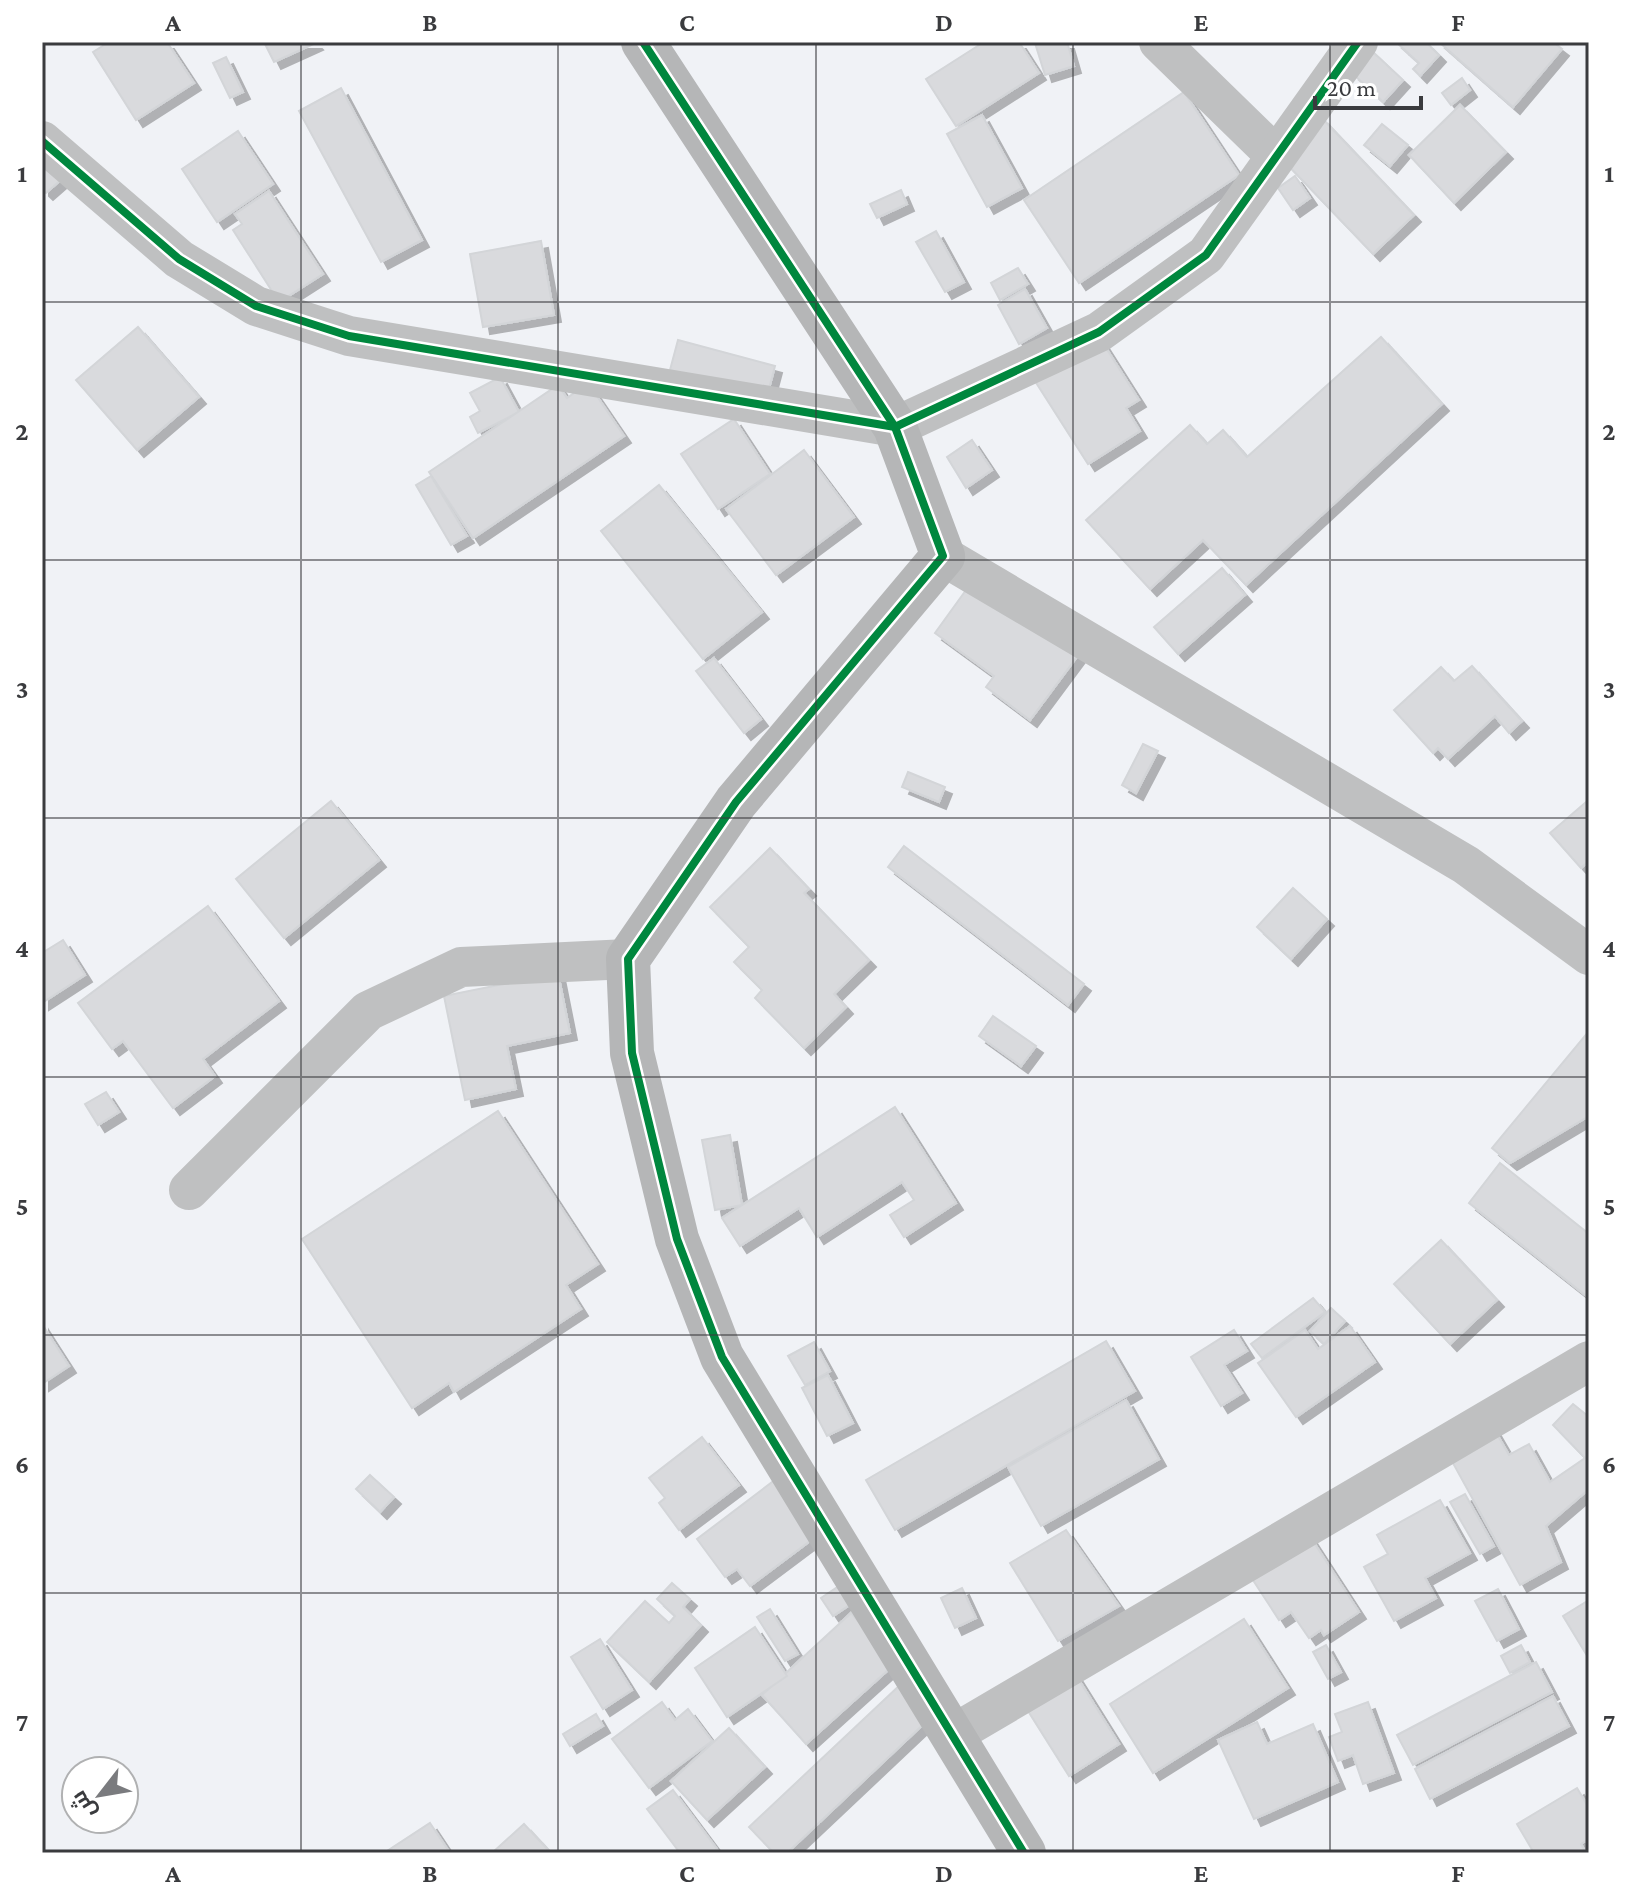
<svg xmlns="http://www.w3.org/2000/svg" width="1631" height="1895" viewBox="0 0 1631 1895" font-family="'Crimson Pro',Cairo,serif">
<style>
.building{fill:#d9dadd;stroke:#d3d5d8;stroke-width:2;filter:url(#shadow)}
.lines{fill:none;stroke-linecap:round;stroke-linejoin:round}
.street{stroke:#bfc0c1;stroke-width:40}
.secondary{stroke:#b5b6b7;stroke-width:44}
.cycleway-casing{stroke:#fff;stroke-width:13}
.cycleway{stroke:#00873e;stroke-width:8}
.grid{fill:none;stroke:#3a3b3e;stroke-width:2;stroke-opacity:0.55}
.neatline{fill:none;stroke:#3a3b3e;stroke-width:3}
.grid-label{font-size:26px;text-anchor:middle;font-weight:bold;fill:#3a3b3e}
</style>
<defs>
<filter id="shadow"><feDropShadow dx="7" dy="7" stdDeviation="0" flood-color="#0004"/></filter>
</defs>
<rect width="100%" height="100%" fill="#f0f2f6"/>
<g class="building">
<path d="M109 42H167L194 83 136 120 93 52Z"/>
<path d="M264 42H315L316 43 274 62Z"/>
<path d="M984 42H1019L1039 73 956 126 926 79Z"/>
<path d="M1039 42H1067L1074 66 1045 75 1035 43Z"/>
<path d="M1396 42H1426L1439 55 1420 76 1413 69 1419 63Z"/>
<path d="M1439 42H1553L1562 49 1513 107Z"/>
<path d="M1372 51 1403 80 1383 102 1352 73Z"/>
<path d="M226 57 243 92 230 98 213 63Z"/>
<path d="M1462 78 1470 90 1451 105 1442 93Z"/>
<path d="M341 88 422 240 381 262 299 111Z"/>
<path d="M1184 92 1239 175 1079 283 1024 200Z"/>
<path d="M1460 105 1506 152 1454 203 1409 155Z"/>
<path d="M982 115 1022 188 987 207 947 134Z"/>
<path d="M1321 117 1414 215 1373 254 1280 157Z"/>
<path d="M1382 124 1408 145 1390 166 1364 145Z"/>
<path d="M238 131 273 184 217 222 182 169Z"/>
<path d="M42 156 62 179 46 193 42 189Z"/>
<path d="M1295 176 1310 198 1293 210 1278 188Z"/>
<path d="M901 190 907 204 877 218 870 204Z"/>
<path d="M269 191 323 274 279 302 233 230 242 224 235 214Z"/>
<path d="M936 231 964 282 945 292 916 242Z"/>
<path d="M541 241 554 315 483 327 470 254Z"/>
<path d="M1018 268 1028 284 1000 300 991 283Z"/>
<path d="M1025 289 1047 328 1019 344 998 305Z"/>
<path d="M138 327 199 397 137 450 76 380Z"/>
<path d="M1381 337 1442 404 1246 585 1203 540 1150 589 1086 520 1190 425 1207 444 1223 430 1247 457Z"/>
<path d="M678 340 775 366 767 396 670 370Z"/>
<path d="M1101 340 1139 400 1126 408 1140 431 1088 464 1035 381Z"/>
<path d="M500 377 519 412 478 433 470 417 480 411 470 393Z"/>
<path d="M588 383 624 436 473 538 429 472 558 385 567 398Z"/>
<path d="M734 419 770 474 718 509 681 454Z"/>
<path d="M972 440 992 470 966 488 947 457Z"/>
<path d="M804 450 854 517 776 575 726 509Z"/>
<path d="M431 476 467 536 451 545 416 485Z"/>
<path d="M659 485 762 612 703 659 601 531Z"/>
<path d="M987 561 1079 654 1030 720 986 687 994 676 935 633Z"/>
<path d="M1222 568 1245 595 1178 654 1154 627Z"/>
<path d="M714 658 761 719 744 733 696 671Z"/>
<path d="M1472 666 1522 721 1509 733 1495 716 1448 759 1438 748 1433 753 1394 710 1441 667 1454 681Z"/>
<path d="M1143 744 1158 751 1136 793 1122 785Z"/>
<path d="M908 772 945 787 939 802 902 787Z"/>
<path d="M331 801 379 860 284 938 236 879Z"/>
<path d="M1586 802 1589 805V861L1581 868 1550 833Z"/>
<path d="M904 846 1084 984 1068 1005 888 867Z"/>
<path d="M770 848 809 889 804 893 869 960 834 994 846 1007 804 1048 755 998 762 990 734 962 749 947 710 907Z"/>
<path d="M1293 888 1327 919 1291 959 1257 927Z"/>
<path d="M208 906 279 1001 203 1059 215 1076 173 1108 123 1041 112 1049 78 1003Z"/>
<path d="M63 940 85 975 42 1003V953Z"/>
<path d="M558 973 570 1033 507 1046 516 1089 465 1100 444 996Z"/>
<path d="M993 1016 1036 1046 1021 1066 979 1036Z"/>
<path d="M1589 1031V1116L1510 1163 1492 1148Z"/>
<path d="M106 1092 119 1112 98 1125 85 1104Z"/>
<path d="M895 1107 956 1203 904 1237 890 1215 914 1200 902 1182 817 1237 799 1208 740 1246 722 1218Z"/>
<path d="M498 1111 598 1264 566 1285 581 1309 454 1392 449 1383 412 1408 302 1239Z"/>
<path d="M730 1135 742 1205 715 1210 702 1140Z"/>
<path d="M1500 1163 1589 1234V1298L1469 1203Z"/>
<path d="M1441 1240 1497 1300 1450 1344 1394 1284Z"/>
<path d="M1313 1298 1325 1312 1262 1358 1251 1344Z"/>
<path d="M1331 1308 1345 1321 1324 1344 1310 1331Z"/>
<path d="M42 1324 69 1366 42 1384Z"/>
<path d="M1350 1326 1375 1362 1296 1417 1258 1363 1305 1330 1318 1349Z"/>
<path d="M1234 1330 1247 1351 1224 1365 1242 1393 1221 1406 1191 1357Z"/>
<path d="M1106 1341 1135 1391 895 1530 866 1480Z"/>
<path d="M814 1342 830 1371 805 1385 788 1356Z"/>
<path d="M828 1375 853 1423 827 1436 802 1388Z"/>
<path d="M1126 1400 1159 1459 1041 1526 1008 1467Z"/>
<path d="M1573 1404 1589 1417V1489L1546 1526 1561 1562 1520 1585 1448 1454 1494 1429 1509 1455 1529 1444 1550 1482 1585 1458 1553 1425Z"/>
<path d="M702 1437 739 1485 679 1530 659 1503 665 1498 649 1478Z"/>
<path d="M784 1473 826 1529 750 1586 737 1569 725 1577 697 1539Z"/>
<path d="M370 1475 394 1497 380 1512 356 1489Z"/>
<path d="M1465 1494 1494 1546 1480 1554 1450 1502Z"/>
<path d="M1440 1500 1470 1553 1425 1578 1436 1598 1394 1621 1364 1567 1388 1554 1377 1535Z"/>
<path d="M1066 1530 1119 1606 1058 1641 1010 1563Z"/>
<path d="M1309 1535 1359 1612 1324 1635 1321 1630 1309 1638 1291 1612 1279 1620 1249 1574Z"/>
<path d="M672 1583 690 1599 683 1607 701 1625 649 1682 607 1642 645 1601 669 1623 675 1616 657 1599Z"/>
<path d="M842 1584 854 1602 833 1616 821 1598Z"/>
<path d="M962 1588 976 1618 955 1628 941 1598Z"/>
<path d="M1498 1589 1519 1629 1497 1641 1475 1601Z"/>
<path d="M1589 1600V1659L1563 1616Z"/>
<path d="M770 1609 798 1654 785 1661 757 1617Z"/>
<path d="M851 1613 896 1663 806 1744 762 1695Z"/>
<path d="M1244 1619 1288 1688 1153 1773 1110 1704Z"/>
<path d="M755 1627 787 1676 727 1717 695 1668Z"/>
<path d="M600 1639 632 1690 603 1709 571 1657Z"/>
<path d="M1326 1645 1341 1672 1328 1679 1313 1652Z"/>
<path d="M1521 1645 1530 1662 1510 1673 1501 1656Z"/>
<path d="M1536 1662 1552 1692 1413 1765 1397 1735Z"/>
<path d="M1074 1672 1119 1744 1069 1776 1023 1703Z"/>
<path d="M900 1685 930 1718 787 1853H774L749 1827Z"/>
<path d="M1553 1696 1569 1726 1430 1799 1415 1769Z"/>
<path d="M662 1702 675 1720 688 1709 712 1741 649 1788 612 1739Z"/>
<path d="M1368 1702 1394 1773 1363 1784 1353 1755 1338 1761 1329 1737 1342 1732 1335 1714Z"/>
<path d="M596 1714 603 1726 570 1746 563 1734Z"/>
<path d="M1257 1722 1267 1744 1313 1724 1338 1782 1254 1819 1218 1740Z"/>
<path d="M729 1728 765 1767 707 1820 671 1781Z"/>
<path d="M1577 1788 1589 1808V1839L1581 1844 1586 1853H1534L1517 1824Z"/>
<path d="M673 1790 717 1849 712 1853H680L647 1809Z"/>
<path d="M430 1823 450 1853H384Z"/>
<path d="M524 1824 551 1853H492Z"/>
</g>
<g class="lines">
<g class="street">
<path d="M1159 42 1276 156"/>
<path d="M42 141 179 259 256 306 349 336 895 427 1099 332 1206 255 1358 42"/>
<path d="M943 556 1466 865 1589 955"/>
<path d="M189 1190 368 1011 461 967 628 959"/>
<path d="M952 1735 1589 1361"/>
</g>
<path class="secondary" d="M643 42 895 427 943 556 736 802 628 959 632 1053 677 1239 722 1357 1024 1853"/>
<defs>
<g id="cycleway">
<path d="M643 42 895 427 943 556 736 802 628 959 632 1053 677 1239 722 1357 1024 1853"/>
<path d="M42 141 179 259 256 306 349 336 895 427 1099 332 1206 255 1358 42"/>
</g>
</defs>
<use href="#cycleway" class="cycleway-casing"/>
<use href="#cycleway" class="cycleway"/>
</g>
<path class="grid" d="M301 42V1853M558 42V1853M816 42V1853M1073 42V1853M1330 42V1853M42 302H1589M42 560H1589M42 818H1589M42 1077H1589M42 1335H1589M42 1593H1589"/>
<rect width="1631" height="1895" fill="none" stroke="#ffffff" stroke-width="88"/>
<g transform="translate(100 1795) rotate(239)"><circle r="38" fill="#ffffff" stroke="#b0b1b2" stroke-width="2"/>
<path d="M0-6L14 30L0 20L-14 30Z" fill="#7a7b7e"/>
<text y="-12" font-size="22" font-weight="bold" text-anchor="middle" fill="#3a3b3e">ش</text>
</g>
<path d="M1315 96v12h106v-12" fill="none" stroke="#3a3b3e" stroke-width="4"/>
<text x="1327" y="96" font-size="24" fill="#3a3b3e" stroke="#ffffff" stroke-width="6" paint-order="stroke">20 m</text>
<rect x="44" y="44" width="1543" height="1807" class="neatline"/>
<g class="grid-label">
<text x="173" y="31">A</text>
<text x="430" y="31">B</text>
<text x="687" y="31">C</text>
<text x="944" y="31">D</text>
<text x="1201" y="31">E</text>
<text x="1458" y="31">F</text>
<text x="22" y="182">1</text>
<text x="1609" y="182">1</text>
<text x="22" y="440">2</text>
<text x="1609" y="440">2</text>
<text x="22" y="698">3</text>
<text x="1609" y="698">3</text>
<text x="22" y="957">4</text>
<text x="1609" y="957">4</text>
<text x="22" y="1215">5</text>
<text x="1609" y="1215">5</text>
<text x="22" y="1473">6</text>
<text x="1609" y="1473">6</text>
<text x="22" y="1731">7</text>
<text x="1609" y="1731">7</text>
<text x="173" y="1882">A</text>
<text x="430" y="1882">B</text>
<text x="687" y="1882">C</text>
<text x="944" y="1882">D</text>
<text x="1201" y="1882">E</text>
<text x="1458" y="1882">F</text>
</g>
</svg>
